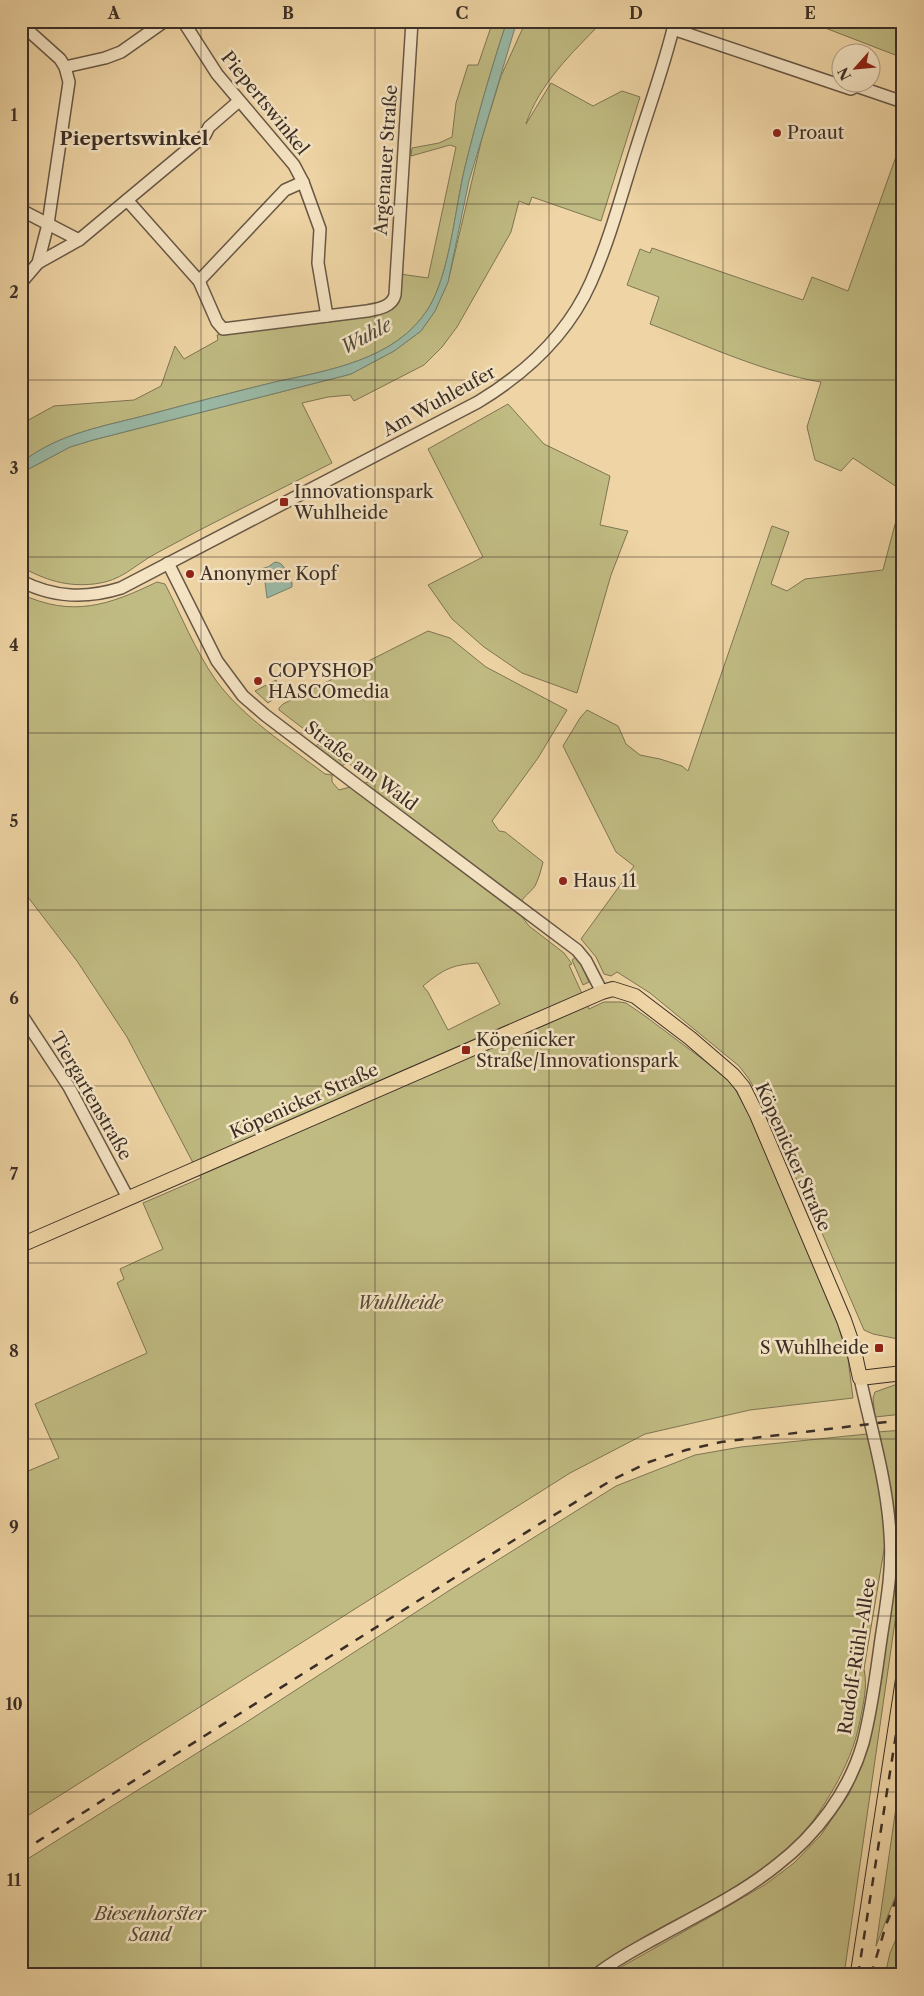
<svg xmlns="http://www.w3.org/2000/svg" width="924" height="1996" viewBox="0 0 924 1996" font-family="'Libre Caslon Text',serif">
<style>
.green{fill:#c0bb82;stroke:#7e7554;fill-rule:evenodd}
.water{fill:#9ab9a6;stroke:#748273}
.lines{fill:none;stroke-linecap:round;stroke-linejoin:round}
.minor-casing{stroke:#695846;stroke-width:14}
.major-casing{stroke:#3c2f27;stroke-width:16}
.minor{stroke:#f5e4c4;stroke-width:11}
.major{stroke:#efd5a5;stroke-width:14}
.tram{stroke:#3c2f27;stroke-width:1}
.rail{stroke:#3c2f27;stroke-width:2.5;stroke-dasharray:9 9;stroke-linecap:butt}
.grid{fill:none;stroke:#3c2f27;stroke-width:1;stroke-opacity:0.55}
.poi-dot{fill:#8f2418;stroke:#f5e4c4;stroke-width:2}
.labels{text-anchor:middle;dominant-baseline:central;stroke-width:5;stroke-linejoin:round;paint-order:stroke}
.street-label{font-size:18px;fill:#3c2f27;stroke:#f5e4c4}
.poi-label{font-size:18px;fill:#3c2f27;stroke:#f5e4c4;text-anchor:start}
.park-label{font-size:18px;font-style:italic;fill:#564b39;stroke:#f5e4c4}
.neighbourhood-label{font-size:19px;font-weight:bold;fill:#3c2f27;stroke:#f5e4c4}
.water-label{font-size:19px;font-style:italic;fill:#4f4b40;stroke:#f5e4c4}
.neatline{fill:none;stroke:#3c2f27;stroke-width:2}
.grid-label{font-size:16px;text-anchor:middle;font-weight:bold;fill:#3c2f27}
</style>
<rect width="100%" height="100%" fill="#efd5a5"/>
<filter id="stains"><feTurbulence type="fractalNoise" baseFrequency=".004" numOctaves="4"/><feColorMatrix values="0 0 0 0 .2 0 0 0 0 .09 0 0 0 0 .02 0 0 0 .5 -.17"/></filter>
<radialGradient id="worn" r=".72"><stop offset=".6" stop-color="#630" stop-opacity="0"/><stop offset="1" stop-color="#630" stop-opacity=".3"/></radialGradient>
<g class="green">
<path d="M493 21H507C491 69 477 118 465 167 455 208 450 274 428 309 395 360 330 370 275 382 234 392 192 403 151 414 106 426 58 433 21 463V428L23 423 54 406 134 400 161 386 175 346 184 359 218 340 217 335 378 313 383 311 400 274 428 278 456 147 450 145 411 156 412 148 439 143 452 137 456 103 468 65H478Z"/>
<path d="M526 21H598L601 23C572 53 539 84 526 124L551 83 593 106 622 91 640 97 601 221 532 197 529 205 519 201 511 232 457 327 442 347 424 365 354 401 350 395 328 397 302 403 332 463C273 493 213 522 155 554 133 566 122 581 94 584 66 587 46 580 21 567V473L27 470 70 447 93 440 351 374 394 351 421 331 435 311 448 282 482 138 501 76Z"/>
<path d="M807 21H903V58Z"/>
<path d="M903 137V491L853 458 841 471 815 460 807 427 821 382C765 373 703 344 650 324L659 297 627 285 640 249 650 253 652 248 803 300 812 277 848 291Z"/>
<path d="M508 404 544 444 610 476 600 525 628 531 611 575 577 693 522 673 484 647 452 619 428 585 483 557 428 449Z"/>
<path d="M903 494V1340L873 1334 864 1330 809 1203 788 1163 762 1103 749 1079 739 1066 650 993 617 972 611 976 604 974 596 957 581 939 634 866 616 852 563 746 580 718 587 710 618 726 626 744 640 755 660 759 682 766 688 771 772 526 789 532 771 584 787 591 805 579 883 570Z"/>
<path d="M157 582 165 584C181 615 195 650 215 679 243 718 287 745 325 774L332 775V782L339 790 372 781 279 710V708L283 704 428 631 450 638 486 667 567 710 538 758 492 821 499 831 505 832 543 862C541 870 539 878 535 886 525 899 522 894 519 913L529 926 564 953 572 964 569 965 589 1009 604 1002H620L626 1003 645 1016 705 1061 727 1079 735 1089 751 1119 837 1322 848 1359 853 1398 750 1410 645 1434 570 1473 21 1820V1474L59 1458 35 1404 147 1353 117 1283 124 1279 120 1269 163 1249 143 1203 201 1178 127 1037 77 961 21 888V594C73 618 109 605 157 582ZM478 963 500 1004 448 1030 428 992 423 986C444 969 451 965 478 963Z"/>
<path d="M276 680 282 693 268 703 255 691Z"/>
<path d="M318 744 345 764 340 767 315 747Z"/>
<path d="M576 957 581 964 589 982 583 985 572 960Z"/>
<path d="M903 1382V1414L875 1417 873 1398 875 1392Z"/>
<path d="M903 1430V1566L844 1975H607L715 1914 766 1884 794 1863 821 1835 849 1794 869 1745 882 1677 891 1496 878 1432Z"/>
<path d="M867 1434 882 1501 885 1544 864 1669C868 1687 863 1704 860 1721 855 1746 846 1766 834 1788 824 1805 813 1823 799 1837 757 1881 692 1910 640 1939V1941L600 1966 590 1975H21V1863L242 1725 450 1590 616 1486 695 1455 741 1447Z"/>
<path d="M903 1759V1877L876 1946Z"/>
<path d="M903 1923V1975H885L890 1953Z"/>
</g>
<g class="water">
<path d="M507 21H517L469 181 448 282 435 311 421 331 394 351 351 374 93 440 70 447 21 473V463C58 433 106 426 151 414 192 403 234 392 275 382 330 370 395 360 428 309 450 274 455 208 465 167 477 118 491 69 507 21Z"/>
<path d="M275 562C286 562 286 576 292 583V587L267 598 265 582 258 578 256 574 259 569 268 567Z"/>
</g>
<g class="lines">
<defs>
<g id="minor">
<path d="M183 21 217 74 294 165 303 182 320 229 318 263 327 316"/>
<path d="M21 24 60 59 65 67 69 82 48 224 38 263 21 283"/>
<path d="M673 29 851 89 856 86 903 102"/>
<path d="M65 67 105 58 121 52 165 21"/>
<path d="M127 200 199 281 217 322 223 329 367 311C378 309 392 307 395 295L412 21"/>
<path d="M21 210 79 240"/>
<path d="M38 263 79 240 205 135 209 127 239 101"/>
<path d="M199 281 285 190 303 182"/>
<path d="M168 563 217 661 243 696 265 715 357 785 577 950 586 961 602 992"/>
<path d="M21 581C54 598 86 599 121 588L478 402C526 373 568 334 591 282 610 239 622 193 636 149 649 107 665 64 675 21"/>
<path d="M21 1014 69 1087 128 1198"/>
<path d="M596 1975C613 1961 634 1950 654 1939 695 1916 740 1895 777 1865 816 1835 849 1792 863 1743 872 1709 876 1674 881 1639 886 1605 893 1569 890 1534 887 1481 871 1429 860 1378"/>
</g>
<path id="major" d="M21 1245 602 992 613 989 635 996 690 1038 733 1075 743 1087 757 1115 844 1320 853 1346 860 1378 903 1373"/>
</defs>
<use href="#minor" class="minor-casing"/>
<use href="#major" class="major-casing"/>
<use href="#minor" class="minor"/>
<use href="#major" class="major"/>
<path class="tram" d="M850 1975 903 1630"/>
<g class="rail">
<path d="M21 1852 541 1523 612 1480 649 1462 686 1450 721 1442 903 1420"/>
<path d="M858 1975 903 1690"/>
<path d="M871 1975 886 1925 903 1882"/>
</g>
</g>
<path class="grid" d="M201 21V1975M375 21V1975M549 21V1975M723 21V1975M21 204H903M21 380H903M21 557H903M21 733H903M21 910H903M21 1086H903M21 1263H903M21 1439H903M21 1616H903M21 1792H903"/>
<g class="poi-dot">
<circle cx="777" cy="133" r="5"/>
<rect x="279" y="497" width="10" height="10" rx="2.5"/>
<circle cx="190" cy="574" r="5"/>
<circle cx="258" cy="681" r="5"/>
<circle cx="563" cy="881" r="5"/>
<rect x="461" y="1045" width="10" height="10" rx="2.5"/>
<rect x="874" y="1343" width="10" height="10" rx="2.5"/>
</g>
<g class="labels">
<g class="street-label">
<text transform="translate(265 103) rotate(51)">Piepertswinkel</text>
<text transform="translate(386 160) rotate(-86)">Argenauer Straße</text>
<text transform="translate(439 401) rotate(-29)">Am Wuhleufer</text>
<text transform="translate(361 766) rotate(37)">Straße am Wald</text>
<text transform="translate(91 1096) rotate(60)">Tiergartenstraße</text>
<text transform="translate(304 1101) rotate(-24)">Köpenicker Straße</text>
<text transform="translate(793 1157) rotate(66)">Köpenicker Straße</text>
<text transform="translate(857 1656) rotate(-81)">Rudolf-Rühl-Allee</text>
</g>
<g class="poi-label">
<text x="787" y="133">Proaut</text>
<text x="294" y="492">Innovationspark<tspan x="294" dy="21">Wuhlheide</tspan></text>
<text x="200" y="574">Anonymer Kopf</text>
<text x="268" y="671">COPYSHOP<tspan x="268" dy="21">HASCOmedia</tspan></text>
<text x="573" y="881">Haus 11</text>
<text x="476" y="1040">Köpenicker<tspan x="476" dy="21">Straße/Innovationspark</tspan></text>
<text x="869" y="1348" text-anchor="end">S Wuhlheide</text>
</g>
<g class="park-label">
<text x="400" y="1303">Wuhlheide</text>
<text x="150" y="1914">Biesenhorster<tspan x="150" dy="21">Sand</tspan></text>
</g>
<g class="neighbourhood-label">
<text x="134" y="138">Piepertswinkel</text>
</g>
<g class="water-label">
<text transform="translate(366 336) rotate(-28)">Wuhle</text>
</g>
</g>
<rect width="924" height="1996" fill="none" stroke="#efd5a5" stroke-width="55"/>
<g transform="translate(856 68) rotate(243)"><circle r="24" fill="#f5e4c4" stroke="#ab9c85"/>
<path d="M0-4L9 19L0 12L-9 19Z" fill="#8f2418"/>
<text y="-8" font-size="14" font-weight="bold" text-anchor="middle" fill="#3c2f27">N</text>
</g>
<rect x="28" y="28" width="868" height="1940" class="neatline"/>
<g class="grid-label">
<text x="114" y="19">A</text>
<text x="288" y="19">B</text>
<text x="462" y="19">C</text>
<text x="636" y="19">D</text>
<text x="810" y="19">E</text>
<text x="14" y="121">1</text>
<text x="14" y="298">2</text>
<text x="14" y="474">3</text>
<text x="14" y="651">4</text>
<text x="14" y="827">5</text>
<text x="14" y="1004">6</text>
<text x="14" y="1180">7</text>
<text x="14" y="1357">8</text>
<text x="14" y="1533">9</text>
<text x="14" y="1710">10</text>
<text x="14" y="1886">11</text>
</g>
<rect width="100%" height="100%" filter="url(#stains)"/>
<rect width="100%" height="100%" fill="url(#worn)"/>
</svg>
